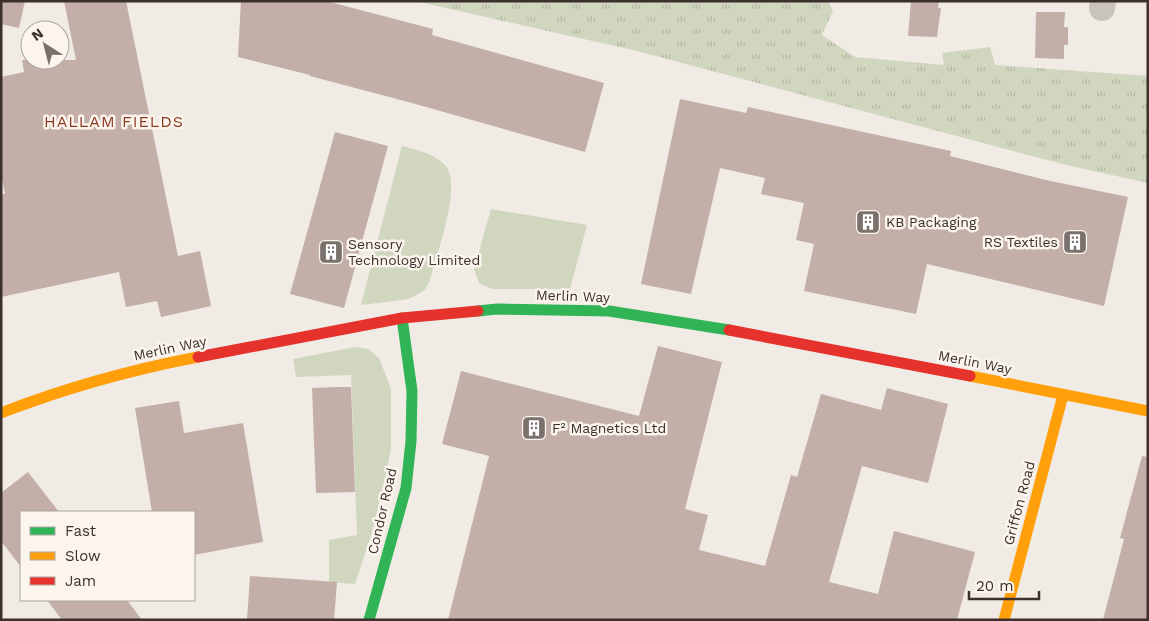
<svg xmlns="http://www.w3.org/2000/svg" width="1149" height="621" viewBox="0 0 1149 621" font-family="'Work Sans',sans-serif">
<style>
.green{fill:#d1d6bf}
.park{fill:url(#park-tufts)}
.building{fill:#c3afa7}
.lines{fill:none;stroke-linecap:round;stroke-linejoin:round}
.street{stroke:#c9c3be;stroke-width:26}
.fast{stroke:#30b455;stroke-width:11}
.slow{stroke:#ff9f0a;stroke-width:11}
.jam{stroke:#e5322d;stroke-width:11}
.labels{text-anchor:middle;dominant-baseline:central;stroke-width:5;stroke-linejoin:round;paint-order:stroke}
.poi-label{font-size:14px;fill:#3b302b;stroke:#fbf5ee;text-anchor:start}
.street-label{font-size:14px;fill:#3b302b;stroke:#fbf5ee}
.quarter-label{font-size:16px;letter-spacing:1px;fill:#8c3b22;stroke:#fbf5ee}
</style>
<defs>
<pattern id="park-tufts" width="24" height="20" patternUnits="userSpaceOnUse" patternTransform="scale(1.25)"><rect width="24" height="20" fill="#d1d6bf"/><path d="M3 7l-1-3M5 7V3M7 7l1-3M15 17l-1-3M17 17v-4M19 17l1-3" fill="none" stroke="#b4b8a4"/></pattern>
</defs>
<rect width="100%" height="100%" fill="#f0ebe5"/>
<g class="green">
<path d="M402 146C417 150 432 153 444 164 464 182 436 256 430 280L425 290 409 299 361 305Z"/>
<path d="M491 209 587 225 570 289H492L479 283 474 269Z"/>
<path d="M355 347 368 349 379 358 391 389V448L388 465 372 533 355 584 329 582V540L357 535 351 375 296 377 293 359Z"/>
</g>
<path class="park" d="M415 1H828L833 11 822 35 855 57 944 65 942 53 990 47 995 65 1148 76V183L1062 164 637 51Z"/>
<g class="building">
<path d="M1 1H25L19 28 1 24Z"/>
<path d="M64 1H126L178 256 200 251 211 306 161 317 157 301 126 307 119 272 1 297V194H5L1 173V77L24 72 22 60H76Z"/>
<path d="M241 1H326L433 29 432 35 604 83 585 152 412 103 310 76V75L238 57Z"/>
<path d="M911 1H939L938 8H941L937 37 908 36Z"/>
<path d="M1036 12H1065L1064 27H1068V45H1064V59L1035 58Z"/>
<path d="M680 99 746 113 748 107 951 151 950 156 1046 180 1128 197 1104 306 927 264 916 314 804 291 814 244 796 240 804 203 761 194 765 178 720 168 691 294 641 284Z"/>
<path d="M335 132 388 146 344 308 290 294Z"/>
<path d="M658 346 722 362 685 509 708 515 699 550 765 566 791 475 797 477 821 394 881 410 887 388 948 404 928 483 862 466 829 582 878 594 894 531 975 552 957 620H448L489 456 442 444 461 371 639 416Z"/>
<path d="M338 387H351L355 492 316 493 312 388Z"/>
<path d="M179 401 184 433 243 423 263 542 194 555V512H152L135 408Z"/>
<path d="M1142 456 1148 457V620H1103L1124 539 1120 538Z"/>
<path d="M28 472 59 512H21V567L1 541V493Z"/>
<path d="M250 576 337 582 334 620H247Z"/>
<path d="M47 600H127L142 620H62Z"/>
</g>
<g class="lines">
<path class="street" d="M1102 8 1103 1"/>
<g class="fast">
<path d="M478 311 497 309 609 311 729 330"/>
<path d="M369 620 406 488 411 441 412 391 402 318"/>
</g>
<g class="slow">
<path d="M970 376 1148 411"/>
<path d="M1 413C65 388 130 370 198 357"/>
<path d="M1004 620 1063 395"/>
</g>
<g class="jam">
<path d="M729 330 970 376"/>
<path d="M198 357 402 318 478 311"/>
</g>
</g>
<defs>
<symbol id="building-square" viewBox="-11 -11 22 22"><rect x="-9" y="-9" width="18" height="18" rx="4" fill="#7a716c" stroke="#fbf5ee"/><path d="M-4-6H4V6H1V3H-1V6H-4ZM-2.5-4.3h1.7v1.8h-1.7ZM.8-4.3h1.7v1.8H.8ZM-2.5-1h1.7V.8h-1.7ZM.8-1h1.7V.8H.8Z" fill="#fff"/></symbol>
</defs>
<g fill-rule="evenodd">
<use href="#building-square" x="854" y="208" width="28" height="28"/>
<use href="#building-square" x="1061" y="228" width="28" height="28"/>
<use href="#building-square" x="317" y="238" width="28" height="28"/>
<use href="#building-square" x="520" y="414" width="28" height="28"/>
</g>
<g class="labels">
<g class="poi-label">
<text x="886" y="222">KB Packaging</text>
<text x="1058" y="242" text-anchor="end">RS Textiles</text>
<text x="348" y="244">Sensory<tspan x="348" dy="16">Technology Limited</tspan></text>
<text x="552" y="428">F² Magnetics Ltd</text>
</g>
<g class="street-label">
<text transform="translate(573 296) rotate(2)">Merlin Way</text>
<text transform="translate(170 348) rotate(-12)">Merlin Way</text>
<text transform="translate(975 362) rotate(11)">Merlin Way</text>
<text transform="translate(1019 503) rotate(-75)">Griffon Road</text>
<text transform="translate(382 511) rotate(-77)">Condor Road</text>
</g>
<g class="quarter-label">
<text x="114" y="121">HALLAM FIELDS</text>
</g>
</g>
<rect width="1149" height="621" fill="none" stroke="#3b302b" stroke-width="5"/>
<rect x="20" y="511" width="175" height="90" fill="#fbf5ee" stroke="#aea6a0"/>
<rect x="30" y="527" width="25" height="8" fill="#30b455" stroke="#aea6a0"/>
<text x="65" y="536" font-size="15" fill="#3b302b">Fast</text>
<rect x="30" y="552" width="25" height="8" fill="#ff9f0a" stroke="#aea6a0"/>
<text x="65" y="561" font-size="15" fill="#3b302b">Slow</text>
<rect x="30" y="577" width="25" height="8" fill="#e5322d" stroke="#aea6a0"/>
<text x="65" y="586" font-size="15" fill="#3b302b">Jam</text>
<g transform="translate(45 45) rotate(324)"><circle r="24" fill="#fbf5ee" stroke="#aea6a0"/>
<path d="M0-4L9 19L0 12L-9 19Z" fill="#7a716c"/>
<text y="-8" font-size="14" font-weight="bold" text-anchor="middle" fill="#3b302b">N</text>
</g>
<path d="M969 591v8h70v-8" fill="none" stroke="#3b302b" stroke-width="2.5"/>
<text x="976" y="591" font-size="15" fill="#3b302b" stroke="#fbf5ee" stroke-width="4" paint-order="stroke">20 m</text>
</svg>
